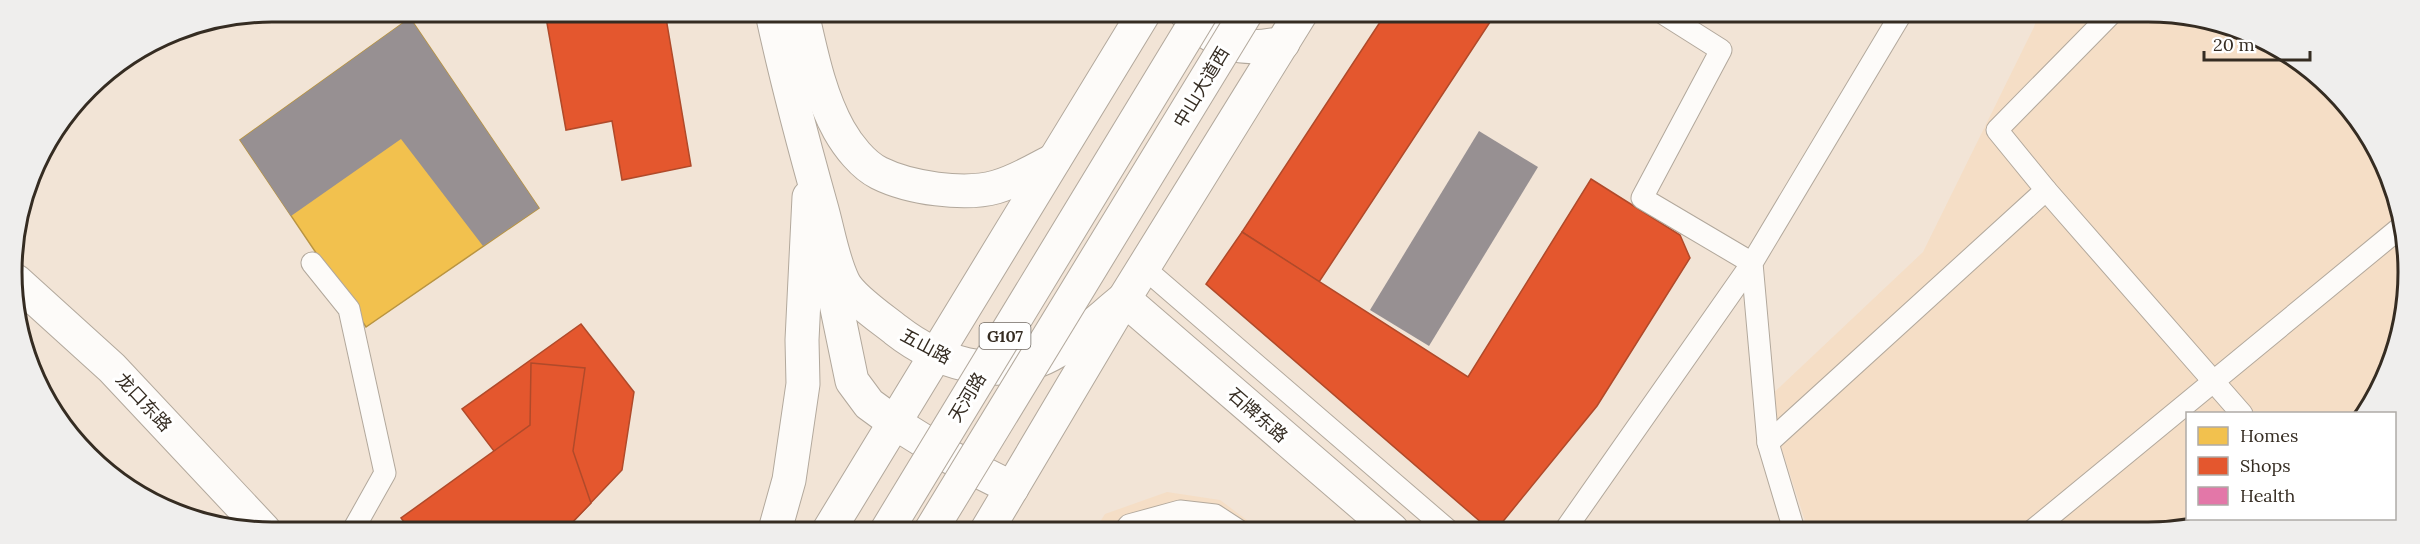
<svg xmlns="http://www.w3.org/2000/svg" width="2420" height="544" viewBox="0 0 2420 544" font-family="Lora,'Noto Sans SC',serif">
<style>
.built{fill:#f5dec6}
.homes{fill:#f2c14e;stroke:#b99441;stroke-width:1.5}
.shops{fill:#e4572e;stroke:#b04a2a;stroke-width:1.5}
.health{fill:#e377a8;stroke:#af6080;stroke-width:1.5}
.building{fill:#979092}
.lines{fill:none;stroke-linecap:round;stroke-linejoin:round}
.service-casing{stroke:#b2a89c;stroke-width:23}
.tertiary-casing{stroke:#b2a89c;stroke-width:35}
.secondary-casing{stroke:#b2a89c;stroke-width:35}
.service{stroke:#fdfbf9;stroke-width:21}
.tertiary{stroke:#fdfbf9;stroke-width:33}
.secondary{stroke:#fdfbf9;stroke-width:33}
.trunk-bridge-casing{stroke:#b2a89c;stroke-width:35;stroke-linecap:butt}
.trunk-bridge{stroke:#fdfbf9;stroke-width:33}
.labels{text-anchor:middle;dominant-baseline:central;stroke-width:6;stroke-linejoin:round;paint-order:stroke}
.shield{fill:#fff;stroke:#726b64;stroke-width:1.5}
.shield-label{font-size:16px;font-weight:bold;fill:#352c22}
.street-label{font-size:18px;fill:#352c22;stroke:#fff}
.rim{fill:none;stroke:#352c22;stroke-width:3}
</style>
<rect width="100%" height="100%" fill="#f2e4d6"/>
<g class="built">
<path d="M2038 14H2182L2278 47 2354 114 2399 205 2406 306 2381 387 2362 413 2188 414V518L2219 519 2182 530H1808L1766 400 1923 252 2034 27Z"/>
<path d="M1167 492 1220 500 1260 530H1095L1105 514Z"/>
</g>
<path class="homes" d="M410 18 539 208 366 327 240 140Z"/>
<g class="shops">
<path d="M545 12H665L691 166 622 180 612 121 566 130Z"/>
<path d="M1386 13H1496L1319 282 1242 232Z"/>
<path d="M1591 179 1680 235 1690 258 1597 406 1496 530H1490L1206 284 1242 232 1468 377Z"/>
<path d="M581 324 634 392 622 470 565 530H554L462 409Z"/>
<path d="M531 363 585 368 573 451 591 503 565 530H410L401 518 530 425Z"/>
</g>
<path class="health" d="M1188 522 1210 530H1164L1170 525Z"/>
<g class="building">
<path d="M410 18 539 208 483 246 401 139 291 216 240 140Z"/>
<path d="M1479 131 1538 167 1429 346 1370 310Z"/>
</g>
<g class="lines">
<defs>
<g id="service">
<path d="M2046 190 2242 414"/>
<path d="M312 263 349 309 385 473 353 530"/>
<path d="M1144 268 1448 530"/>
<path d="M1768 443 1752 263 1901 14"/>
<path d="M1125 530 1129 525 1180 511 1215 515 1238 530"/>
<path d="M1565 530 1752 263 1642 198 1721 50 1664 14"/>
<path d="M1794 530 1768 443 2046 190 1997 130 2111 14"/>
<path d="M2033 530 2401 227"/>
</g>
<g id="tertiary">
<path d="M16 281 112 368 264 530"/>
<path d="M1124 299 1392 530"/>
</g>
<g id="secondary">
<path d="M772 13C786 78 803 142 821 206 828 230 832 258 843 281 850 297 881 318 896 330 937 362 994 381 1044 358 1073 345 1099 319 1124 299"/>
<path d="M802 13C811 52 819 94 839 130 848 146 863 165 879 173 909 188 964 196 996 187 1017 181 1035 170 1054 160"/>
<path d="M1186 13C1216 46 1241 52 1283 43"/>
<path d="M828 265 852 381 869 404 895 423 948 456 1012 488"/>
<path d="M775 530 789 480 803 384 802 340 809 197"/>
<path d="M829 530 1144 13"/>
<path d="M987 530 1124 299 1301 13"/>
</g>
</defs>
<use href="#service" class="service-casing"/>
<use href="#tertiary" class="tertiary-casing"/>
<use href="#secondary" class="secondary-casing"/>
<use href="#service" class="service"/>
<use href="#tertiary" class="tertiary"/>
<use href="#secondary" class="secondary"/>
<defs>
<g id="trunk-bridge">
<path d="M887 530 1201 13"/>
<path d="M931 530 1246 13"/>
</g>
</defs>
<use href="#trunk-bridge" class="trunk-bridge-casing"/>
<use href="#trunk-bridge" class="trunk-bridge"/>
</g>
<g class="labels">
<rect class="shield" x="979.5" y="323" width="51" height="26" rx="4.5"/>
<g class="shield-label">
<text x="1005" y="336">G107</text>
</g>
<g class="street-label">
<text transform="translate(1201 87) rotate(-59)">中山大道西</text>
<text transform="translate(926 346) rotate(28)">五山路</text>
<text transform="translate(967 397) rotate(-59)">天河路</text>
<text transform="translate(144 402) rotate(47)">龙口东路</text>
<text transform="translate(1258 415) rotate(41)">石牌东路</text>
</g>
</g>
<path d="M0 0H2420V544H0ZM272 22H2148A250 250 0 0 1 2398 272V272A250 250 0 0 1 2148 522H272A250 250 0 0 1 22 272V272A250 250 0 0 1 272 22Z" fill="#efeeed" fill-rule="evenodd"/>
<path class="rim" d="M272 22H2148A250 250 0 0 1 2398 272V272A250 250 0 0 1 2148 522H272A250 250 0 0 1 22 272V272A250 250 0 0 1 272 22Z"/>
<rect x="2186" y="412" width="210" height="108" fill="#ffffff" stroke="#aeaba7" stroke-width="1.5"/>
<rect x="2198" y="427" width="30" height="18" fill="#f2c14e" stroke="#aeaba7" stroke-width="1.5"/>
<text x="2240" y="442" font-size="18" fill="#352c22">Homes</text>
<rect x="2198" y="457" width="30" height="18" fill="#e4572e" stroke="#aeaba7" stroke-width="1.5"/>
<text x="2240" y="472" font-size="18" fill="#352c22">Shops</text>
<rect x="2198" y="487" width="30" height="18" fill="#e377a8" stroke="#aeaba7" stroke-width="1.5"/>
<text x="2240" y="502" font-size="18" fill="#352c22">Health</text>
<path d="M2204 51v9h106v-9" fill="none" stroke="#352c22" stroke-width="3"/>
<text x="2213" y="51" font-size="18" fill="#352c22" stroke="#ffffff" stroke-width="4.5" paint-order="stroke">20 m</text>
</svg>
